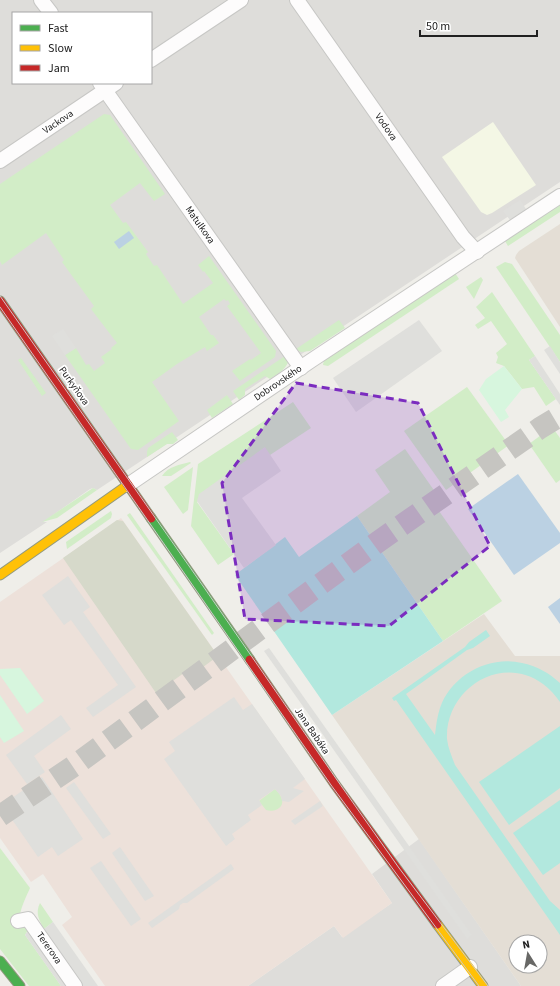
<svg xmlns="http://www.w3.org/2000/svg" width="560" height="986" viewBox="0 0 560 986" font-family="'Source Sans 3',sans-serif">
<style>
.residential{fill:#deddda;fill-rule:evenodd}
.commercial{fill:#ede1da}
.education{fill:#f4f7e5}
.military{fill:#e4ded5;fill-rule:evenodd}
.construction{fill:#d6d9ca}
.grass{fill:#d2edc7}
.park{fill:#d7f6de}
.pitch{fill:#b2e8de}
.parking{fill:#dfdfdc}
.water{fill:#bbd1e3}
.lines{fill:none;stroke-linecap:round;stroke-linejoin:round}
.highway-tunnel{stroke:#c6c5c1;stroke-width:22;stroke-dasharray:22 11;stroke-linecap:butt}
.street-casing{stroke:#c7c7c5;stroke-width:16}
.fast-casing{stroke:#929a7f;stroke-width:11}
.slow-casing{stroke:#929a7f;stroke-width:11}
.jam-casing{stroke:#929a7f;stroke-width:11}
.street{stroke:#fdfcfc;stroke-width:14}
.fast{stroke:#4caf50;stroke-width:9}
.slow{stroke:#ffc107;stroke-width:9}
.jam{stroke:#c62828;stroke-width:9}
.tram{stroke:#cbcbca;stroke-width:1}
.marked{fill:#7b2cbf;fill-opacity:0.2;stroke:#7b2cbf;stroke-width:3;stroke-dasharray:8 5;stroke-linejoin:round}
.labels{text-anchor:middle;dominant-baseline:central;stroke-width:3.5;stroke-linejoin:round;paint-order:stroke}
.street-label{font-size:10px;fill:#202020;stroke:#fff}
</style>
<rect width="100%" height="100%" fill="#efeee9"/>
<g class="residential">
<path d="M0 0H560V182L147 457 97 490 93 488 90 489 43 522H47L0 553ZM13 13H151V83H13Z"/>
<path d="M419 839 521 986H248L334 926 342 937 392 903 372 874Z"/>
</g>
<path class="commercial" d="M121 518 392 903 343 938 334 926 248 986H105L62 925 72 917 43 874 31 882 0 838V602Z"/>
<path class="education" d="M493 122 536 185 492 213 487 215 481 212 442 157Z"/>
<g class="military">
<path d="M560 224V327L515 258 516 255 519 251Z"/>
<path d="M484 614 515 656H560V986H521L332 715ZM516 942H540V966H516Z"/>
</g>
<path class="construction" d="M117 520 123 521 218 656 199 670 195 665 156 693 63 558Z"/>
<g class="grass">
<path d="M104 114 110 115 165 194 154 201 140 183 110 205 123 223 126 222 148 252 146 254 154 266 157 265 183 304 213 283 204 271 203 272 198 265 209 256 276 351 275 357 240 381 232 371 250 359 251 360 261 353 227 306 230 304 228 300 226 301 224 299 199 317 211 335H213L219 343 207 351 205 347 177 364 152 382 179 421 138 450 131 449 65 355 76 348 86 365 89 364 94 371 105 363 101 357 112 349 111 348 117 343 91 309 94 306 62 262 64 260 46 233 2 265 0 261V184Z"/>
<path d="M560 205V212L508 246 505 241Z"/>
<path d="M505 262 512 264 560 335V362L496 267Z"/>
<path d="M455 273 459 279 328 366 323 365 324 360Z"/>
<path d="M481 277 483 280 474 299 466 287Z"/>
<path d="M492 292 535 356 529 360 556 399 546 406 534 387 522 389 504 366 496 363 498 357 496 353 507 344 491 321 478 329 475 325 485 318 476 307Z"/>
<path d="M339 320 345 328 310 351 301 352 296 349Z"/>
<path d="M288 354C291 367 280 372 270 379L265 376 245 389V395L239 400 233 391Z"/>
<path d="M21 358 46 393 42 396 18 360Z"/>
<path d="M467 387 509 445 446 490 404 431Z"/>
<path d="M227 395 233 404 212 418 207 410Z"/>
<path d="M293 402 311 428 270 455 264 448 197 502 234 554 218 565 191 526 198 464Z"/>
<path d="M552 427 560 438V480L556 483 529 444Z"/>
<path d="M172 432 178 440 173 444H167L147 457V452L148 448Z"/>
<path d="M405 449 438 496 432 501 502 601 443 641 357 516 390 492 375 470Z"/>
<path d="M190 462 191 463 171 476H162C168 466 180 465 190 462Z"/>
<path d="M193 467 188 510 183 514 164 487Z"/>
<path d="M93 488 97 490 57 518 42 522Z"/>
<path d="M111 511 112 514 111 518 67 549 66 542Z"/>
<path d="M130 513 214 633 212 635 127 515Z"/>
<path d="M275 789C277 791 280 794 281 797 286 807 275 813 266 810L259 801Z"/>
<path d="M0 848 30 888C27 895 20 909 20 916 20 921 25 927 28 930L25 935 61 986H29L0 949Z"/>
<path d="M40 903 53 922 44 929C39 920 35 913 40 903Z"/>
</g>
<g class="park">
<path d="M504 366 522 389 505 410 509 417 501 422 479 390 486 379Z"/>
<path d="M20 668 44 701 27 714 0 675V669Z"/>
<path d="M0 695 24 731 4 743 0 737Z"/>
</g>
<g class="pitch">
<path d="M357 516 443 641 332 715 235 575 285 537 299 557Z"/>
<path d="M486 630 490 636 473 648 467 650 406 694 435 735C436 726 437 717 440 708 451 676 488 655 522 663 537 666 549 673 560 683V702C555 695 550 689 543 684 501 653 445 689 447 739 448 748 452 757 455 765L550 901 560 910V935L396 700 394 701 392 698 465 647 469 642Z"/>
<path d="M560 726V788L509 825 479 782Z"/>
<path d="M560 800V863L543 875 513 833Z"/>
</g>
<g class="parking">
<path d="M520 200 526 209 510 220 503 211Z"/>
<path d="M419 320 442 351 356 412 333 378Z"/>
<path d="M63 329 76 348 65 355 52 336Z"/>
<path d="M550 346 560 362V374L544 350Z"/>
<path d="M535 356 560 394V405L529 360Z"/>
<path d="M265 447 281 471 242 498 276 545 244 568 197 501 199 494Z"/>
<path d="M68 576 90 607 83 612 136 687 93 717 86 708 118 685 71 620 64 625 42 595Z"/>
<path d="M269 648 472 935 467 939 264 651Z"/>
<path d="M234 697 243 710 252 704 305 779 293 788 304 791 289 802 282 801 281 796 275 789 259 800 262 805 248 815 251 820 232 834 235 839 226 846 164 759 175 751 169 742Z"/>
<path d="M61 715 71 729 34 756 45 772 27 784 6 755Z"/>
<path d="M42 777 83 839 58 856 52 847 38 857 2 805Z"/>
<path d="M74 782 111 834 103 839 66 788Z"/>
<path d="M320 801 323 806 295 825 291 821Z"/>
<path d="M120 847 154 896 145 901 112 853Z"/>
<path d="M101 861 141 919 131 926 90 868Z"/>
<path d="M231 864 234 869 187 903H183L180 905 179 909 152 928 148 923Z"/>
<path d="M53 922 98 986H83L44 929Z"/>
<path d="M29 929 69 986H61L25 935Z"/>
</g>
<g class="water">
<path d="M129 231 134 238 119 249 114 242Z"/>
<path d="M518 474 560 533V543L514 575 468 509Z"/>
<path d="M560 598V624L548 607Z"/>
</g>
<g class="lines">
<path class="highway-tunnel" d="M0 816 78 763 375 544 540 428 560 416"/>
<defs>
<g id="street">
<path d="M41 0 51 13"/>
<path d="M297 0 463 237 477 252"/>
<path d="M151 60 241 0"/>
<path d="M100 83 301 368"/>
<path d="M0 161 116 83"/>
<path d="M128 485 312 360 560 196"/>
<path d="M18 921 28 919 75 986"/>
<path d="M443 986 470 967"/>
</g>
<g id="fast">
<path d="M151 518 250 660"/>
<path d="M0 961 20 986"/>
</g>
<g id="slow">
<path d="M0 575 128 485"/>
<path d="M437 924 483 986"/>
</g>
<g id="jam">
<path d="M0 301 151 518"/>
<path d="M250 660 334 783 437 924"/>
</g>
</defs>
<use href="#street" class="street-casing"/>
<use href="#fast" class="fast-casing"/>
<use href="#slow" class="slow-casing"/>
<use href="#jam" class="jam-casing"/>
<use href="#street" class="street"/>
<use href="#fast" class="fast"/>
<use href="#slow" class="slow"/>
<use href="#jam" class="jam"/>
<g class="tram">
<path d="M0 296 203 586 337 780 399 868 488 986"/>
<path d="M0 307 331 785 479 986"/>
</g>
</g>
<path class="marked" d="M296 383 418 403 490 546 389 626 245 619 222 483Z"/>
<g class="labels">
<g class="street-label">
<text transform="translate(58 122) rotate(-34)">Vackova</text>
<text transform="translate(386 127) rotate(55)">Vodova</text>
<text transform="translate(200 225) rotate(55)">Matulkova</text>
<text transform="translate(278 383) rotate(-34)">Dobrovského</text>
<text transform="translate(74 386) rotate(55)">Purkyňova</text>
<text transform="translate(312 731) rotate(56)">Jana Babáka</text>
<text transform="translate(49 948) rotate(55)">Tererova</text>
</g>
</g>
<rect x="12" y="12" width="140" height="72" fill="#ffffff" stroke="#a6a6a6"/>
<rect x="20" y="25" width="20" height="6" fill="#4caf50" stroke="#a6a6a6"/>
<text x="48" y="32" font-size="12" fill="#202020">Fast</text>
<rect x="20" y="45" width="20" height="6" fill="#ffc107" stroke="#a6a6a6"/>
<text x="48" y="52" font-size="12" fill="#202020">Slow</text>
<rect x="20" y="65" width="20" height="6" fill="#c62828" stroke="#a6a6a6"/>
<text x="48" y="72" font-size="12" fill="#202020">Jam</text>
<g transform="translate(528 954) rotate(349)"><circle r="19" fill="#ffffff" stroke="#a6a6a6"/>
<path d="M0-3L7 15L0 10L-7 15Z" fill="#686866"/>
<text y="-6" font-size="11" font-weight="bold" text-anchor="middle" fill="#202020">N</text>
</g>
<path d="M420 30v6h117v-6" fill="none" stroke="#202020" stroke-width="2"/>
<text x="426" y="30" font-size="12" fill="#202020" stroke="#ffffff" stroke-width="3" paint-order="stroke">50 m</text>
</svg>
